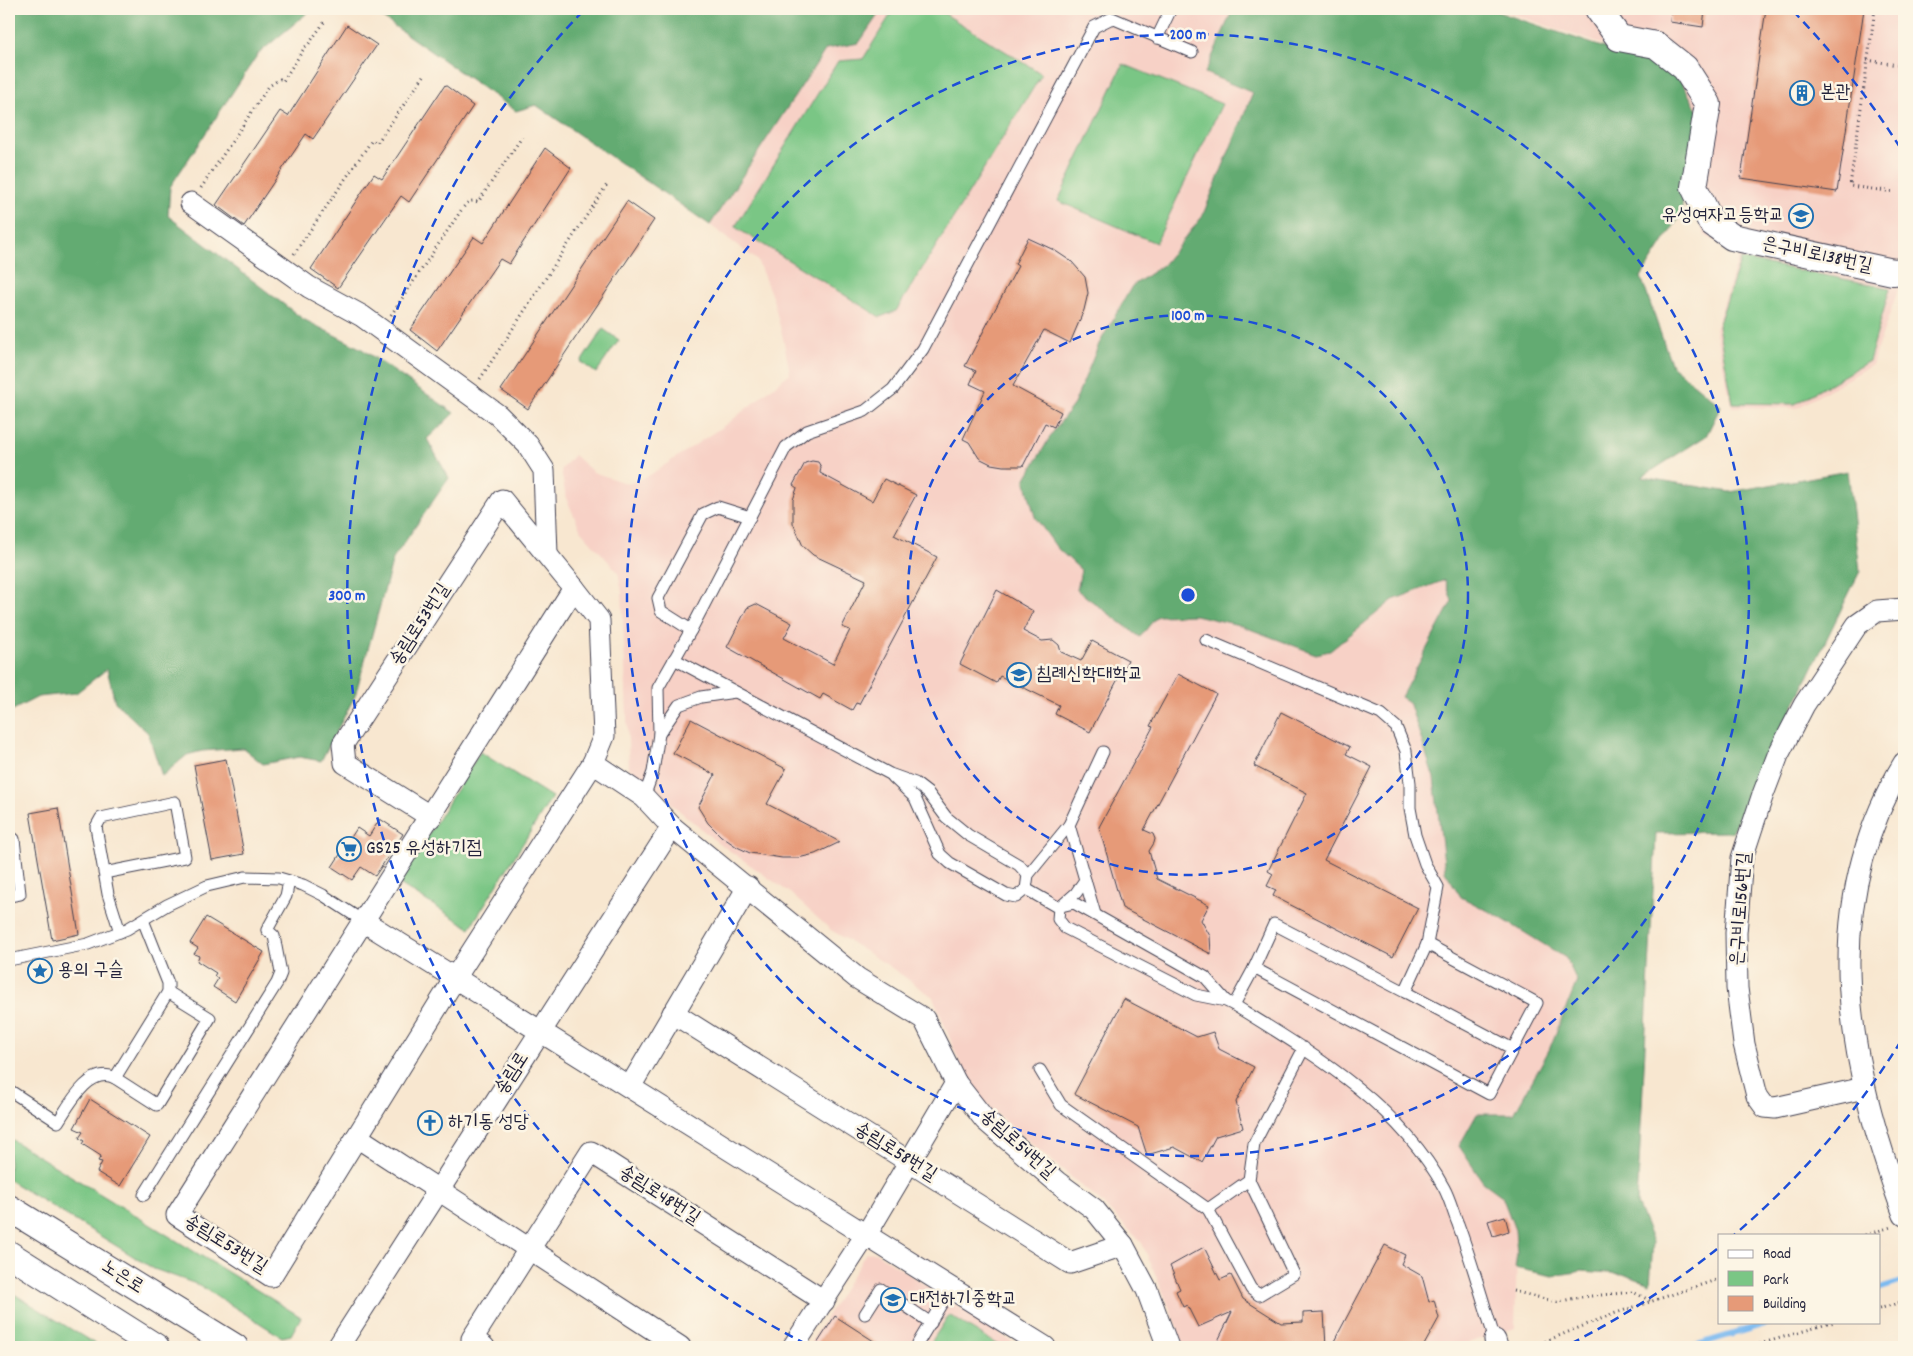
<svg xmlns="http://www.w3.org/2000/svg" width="1913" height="1356" viewBox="0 0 1913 1356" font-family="Dekko,'Poor Story',sans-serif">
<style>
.built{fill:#f7d1c6}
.green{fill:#7ac685;stroke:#4e7460}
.forest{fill:#63ab72;stroke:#426656}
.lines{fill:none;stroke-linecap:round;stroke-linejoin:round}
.stream{stroke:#7cbaf0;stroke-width:5.5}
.building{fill:#e69a78}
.service-casing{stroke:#424051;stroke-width:13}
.minor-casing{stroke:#424051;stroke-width:23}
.tertiary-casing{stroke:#424051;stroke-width:28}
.path{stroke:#424051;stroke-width:3;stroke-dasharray:1 4;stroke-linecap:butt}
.service{stroke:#fff;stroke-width:11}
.minor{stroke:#fff;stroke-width:21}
.tertiary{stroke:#fff;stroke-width:26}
.ring{fill:none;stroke:#1d4ed8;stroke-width:2.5;stroke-dasharray:9 6}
.labels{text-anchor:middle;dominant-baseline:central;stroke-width:5;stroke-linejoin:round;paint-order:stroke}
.poi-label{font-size:19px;fill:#22223b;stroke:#fcf5e5;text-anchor:start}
.street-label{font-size:19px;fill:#22223b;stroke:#fcf5e5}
.centre{fill:#1d4ed8;stroke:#fcf5e5;stroke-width:2.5}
.ring-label{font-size:15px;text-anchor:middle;font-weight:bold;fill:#1d4ed8;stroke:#fcf5e5;stroke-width:5;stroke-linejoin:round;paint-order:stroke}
</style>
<rect width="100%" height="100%" fill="#fcf5e5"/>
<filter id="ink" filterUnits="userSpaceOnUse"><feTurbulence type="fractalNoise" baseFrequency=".02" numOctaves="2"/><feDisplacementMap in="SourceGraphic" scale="10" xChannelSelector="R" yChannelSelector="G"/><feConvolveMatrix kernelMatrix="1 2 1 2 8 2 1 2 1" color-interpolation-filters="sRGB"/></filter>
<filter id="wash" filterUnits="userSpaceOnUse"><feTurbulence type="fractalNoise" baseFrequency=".0096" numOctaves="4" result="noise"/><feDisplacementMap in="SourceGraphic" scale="20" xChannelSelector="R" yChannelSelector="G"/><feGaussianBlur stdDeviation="1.12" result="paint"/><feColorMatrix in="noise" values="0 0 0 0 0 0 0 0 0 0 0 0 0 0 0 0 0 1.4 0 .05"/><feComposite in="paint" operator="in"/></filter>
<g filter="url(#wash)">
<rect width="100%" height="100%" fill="#f8e7d0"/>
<g class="built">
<path d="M882 9H1233L1205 73 1253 93 1202 217 1163 265 1132 286 1099 344 1074 404 1053 432 1025 480 1057 548 1081 570 1157 616 1195 615 1239 625 1330 651 1393 600 1445 580 1453 601 1401 696 1409 702 1434 778 1445 871 1461 897 1496 915 1566 958 1577 981 1549 1050 1514 1114H1477L1483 1182 1502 1196 1515 1230 1517 1253 1515 1328 1455 1347H1182L1176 1323 1142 1243 1103 1204 983 1102 959 1061 933 997 889 966 831 930 790 893 713 839 629 768 622 592 618 572 581 531 566 498 561 470 574 455 593 472 628 484 650 475 731 421 790 373 783 338 773 299 757 260 710 225 826 49 859 43Z"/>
<path d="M1498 9H1904V286L1899 287 1872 365 1797 408 1732 407 1715 329 1740 253 1705 236 1689 196 1677 70Z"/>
<path d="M875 1252 1020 1347H808L866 1253Z"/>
<path d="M9 1335 29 1347H9Z"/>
</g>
<g class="green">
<path d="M894 9H937L1042 74 896 311 880 317 735 227 838 61 863 59Z"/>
<path d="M1123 64 1222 104 1156 243 1058 201Z"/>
<path d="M1741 259 1890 288 1869 361 1795 404 1733 403 1718 326Z"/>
<path d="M603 329 619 340 596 373 581 362Z"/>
<path d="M480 752 552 797 470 928 398 883Z"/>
<path d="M9 1138 301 1317 291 1335 282 1337 199 1285 154 1269 9 1180Z"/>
<path d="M9 1291 100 1347H29L9 1335Z"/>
<path d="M949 1315 1001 1347H928Z"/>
</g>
<g class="forest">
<path d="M9 9H312L258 54 170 187 168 216 303 319 362 349 454 413 427 439 449 478 393 559 355 696 321 761 299 757 263 764 243 748 202 751 187 755 162 776 148 733 115 702 107 669 76 693 38 697 9 712Z"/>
<path d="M370 9H882L859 43 826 49 710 225 536 105 516 111Z"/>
<path d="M1233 9H1494L1498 12 1676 72 1700 115 1680 216 1641 277 1672 366 1721 406 1706 436 1642 477 1730 492 1848 471 1860 571 1732 832 1656 833 1637 1204 1653 1242 1650 1284 1623 1274 1582 1271 1553 1276 1515 1268 1517 1253 1515 1230 1502 1196 1483 1182 1459 1146 1477 1114H1514L1549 1050 1577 981 1566 958 1496 915 1461 897 1445 871 1434 778 1409 702 1401 697 1452 601 1445 580 1393 600 1330 651 1316 654 1239 625 1195 615 1157 616 1140 637 1077 590 1081 570 1057 548 1035 517 1025 480 1053 432 1074 404 1099 344 1132 286 1163 265 1202 217 1253 93 1205 73Z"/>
</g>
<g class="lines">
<g class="stream">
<path d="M1879 1289 1904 1281"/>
<path d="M1690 1347 1772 1322"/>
</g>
</g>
<g id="blocks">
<g class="building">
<path d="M1671 9H1705L1703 27 1670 22Z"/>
<path d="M1766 9H1864L1837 192 1741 178Z"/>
<path d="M347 25 377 45 313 139 306 134 244 226 216 205 280 111 288 116Z"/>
<path d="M445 85 473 106 409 202 401 196 338 288 311 269 374 174 382 179Z"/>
<path d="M545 148 571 168 509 264 500 259 437 351 410 330 474 237 483 243Z"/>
<path d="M627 201 654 220 528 409 501 390Z"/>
<path d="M1028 238 1054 250 1072 262 1085 277 1088 293 1084 310 1070 343 1044 330 1013 386 1061 412 1054 427 1045 423 1023 466H1003L991 464 979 458 969 442 963 439 985 391 970 384 976 371 965 366 1018 266 1015 264Z"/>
<path d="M812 461 818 462 821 467 820 473 872 501 884 479 916 495 894 535 937 557 859 704 856 703 852 710 823 694 820 699 727 647 747 608 756 604 792 623 784 638 833 664 850 630 842 627 866 580 813 555 803 546 793 523V500L797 488 793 485 805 463Z"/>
<path d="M997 590 1033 611 1023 631 1042 641 1053 640 1059 645 1061 652 1081 661 1092 641 1128 660 1090 732 1055 714 1059 705 1000 676 996 683 960 664Z"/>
<path d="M1178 674 1216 694 1144 830 1153 834 1155 839 1154 843 1149 851 1157 879 1209 905 1201 920 1210 936 1211 954 1122 908 1099 827 1153 727 1150 726Z"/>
<path d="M1281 712 1350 747 1346 754 1372 767 1324 860 1418 908 1393 957 1273 896 1276 890 1267 886 1273 874 1268 871 1307 793 1254 766Z"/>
<path d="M691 719 786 769 767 804 840 842 815 854 798 858H782L750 853 737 847 721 836 708 823 698 807 715 775 673 753Z"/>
<path d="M226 759 244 854 212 860 194 765Z"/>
<path d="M58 808 79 934 52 940 30 813Z"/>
<path d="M380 819 403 834 375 876 361 867 352 880 332 867 357 828 369 836Z"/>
<path d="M206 917 264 952 235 1001 213 987 218 979 214 976 216 973 197 961 199 956 194 954 198 948 190 943Z"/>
<path d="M1124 999 1197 1037 1213 1032 1219 1049 1254 1067 1236 1102 1243 1128 1216 1136 1202 1162 1174 1147 1147 1155 1138 1127 1074 1094Z"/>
<path d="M90 1099 150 1137 120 1186 97 1172 102 1162 98 1161 101 1156 82 1144 84 1141 79 1138 83 1132 74 1128Z"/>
<path d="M1505 1216 1509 1231 1493 1236 1488 1221Z"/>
<path d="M1385 1245 1405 1255 1401 1264 1422 1276 1429 1302 1434 1300 1439 1318 1423 1347H1331Z"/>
<path d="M1204 1247 1220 1280 1231 1275 1243 1299 1281 1323 1303 1322V1313L1324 1312 1326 1347H1215L1232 1312 1198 1327 1187 1305 1183 1307 1176 1291 1180 1289 1170 1266Z"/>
<path d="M835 1316 883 1347H815Z"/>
</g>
</g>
</g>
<g filter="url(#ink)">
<use href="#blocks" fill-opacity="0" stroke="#424051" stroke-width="1"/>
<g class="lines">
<defs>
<g id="service">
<path d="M1157 38 1171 9"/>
<path d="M691 630 661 611 658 598 703 514 718 507 750 517"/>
<path d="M1206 640 1381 714 1396 727 1406 751 1410 783V808L1415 835 1425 864 1438 887 1427 944 1405 992 1274 924 1254 968 1234 1005"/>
<path d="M674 659 890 774 915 783 928 793 946 817 968 835 1019 865 1028 875"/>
<path d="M659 734 679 705 701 697 735 692"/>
<path d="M893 777 915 798 940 854 950 863 1006 895 1016 897 1026 889 1028 875 1069 825 1103 752"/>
<path d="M644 797 653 772 659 734 658 688 691 630 786 447 807 431 865 411 893 389 923 349 1094 27 1112 18 1192 52"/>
<path d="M1069 825 1095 914"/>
<path d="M9 840 14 839 20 894 9 896"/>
<path d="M104 873 185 857 175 802 101 818 96 827 108 894 120 932"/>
<path d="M1085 880 1076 893 1059 908 1058 919 1065 928 1196 995 1226 1001 1234 1005C1313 1054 1399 1104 1444 1188 1450 1199 1453 1212 1458 1224 1472 1262 1483 1301 1495 1340"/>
<path d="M1026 889 1059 908"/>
<path d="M1061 906 1074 903 1205 977 1226 1001"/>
<path d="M9 960 88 944 127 929 167 905 207 886 245 877 279 878 303 885 323 895 363 921"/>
<path d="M1254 968 1489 1094 1537 1003 1427 944"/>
<path d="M1405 992 1513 1049"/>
<path d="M1040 1070 1061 1105 1208 1209 1249 1180 1254 1144 1304 1048"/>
<path d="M115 1078 157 1105 210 1018 168 992"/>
<path d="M9 1090 58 1122C69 1105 90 1065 115 1078L168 992V983L143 920"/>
<path d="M144 1195 277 983 281 973 274 936 267 930 286 896 289 881"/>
<path d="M1208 1209 1251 1289 1259 1295 1294 1274 1249 1180"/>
<path d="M865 1314 881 1289 931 1323"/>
<path d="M918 1343 951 1288"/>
</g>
<g id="minor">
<path d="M191 203 309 287 362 316 498 415 528 445 544 470 547 554"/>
<path d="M1904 763C1815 911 1848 1062 1904 1215"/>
<path d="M431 817 345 763 343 744 502 500 574 588"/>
<path d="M363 921 455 978 593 763"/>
<path d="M673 1013 1070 1263 1123 1245"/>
<path d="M630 1087 748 887"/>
<path d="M1864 1088 1775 1108 1765 1107 1757 1096 1744 1044 1737 988 1736 933 1742 858 1762 797 1778 755 1804 705 1857 625 1877 611 1904 609"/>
<path d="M357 1137 680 1347"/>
<path d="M1495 1340 1497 1347"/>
<path d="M338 1347 672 827"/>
<path d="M484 1347 472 1339 591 1152 824 1301"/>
<path d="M793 1347 866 1235 956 1083"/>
<path d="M1045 1347 455 978 271 1276 177 1215C309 1006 443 798 574 588L599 620 604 736 593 763 644 797 672 827 857 978 924 1019 956 1083 985 1120 1057 1182 1094 1209 1123 1245 1147 1290 1168 1347"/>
</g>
<g id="tertiary">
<path d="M1598 9 1619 38 1656 45 1685 68 1708 104 1694 187 1711 222 1732 237 1893 272 1904 271"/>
<path d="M9 1208 235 1347"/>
<path d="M9 1254 156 1347"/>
</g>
</defs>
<use href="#service" class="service-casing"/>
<use href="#minor" class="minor-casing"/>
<use href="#tertiary" class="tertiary-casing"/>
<g class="path">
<path d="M1875 9 1850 186 1894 192"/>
<path d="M1867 60 1904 66"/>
<path d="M201 188 269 86 280 79 283 81 305 47 308 45 325 21"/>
<path d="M294 254 372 140 377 143 426 73"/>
<path d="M391 315 462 209C467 203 470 199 478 202L522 137"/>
<path d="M480 379 608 183"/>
<path d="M1865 1235 1891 1227"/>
<path d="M1513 1291 1557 1302 1581 1297 1633 1292 1651 1301"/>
<path d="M1879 1309 1904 1301"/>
<path d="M1531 1347 1613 1314 1719 1279"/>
<path d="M1750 1347 1834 1322"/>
</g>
<use href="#service" class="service"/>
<use href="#minor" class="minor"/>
<use href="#tertiary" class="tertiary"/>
</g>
</g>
<g class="ring">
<circle cx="1188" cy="595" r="280"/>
<circle cx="1188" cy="595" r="561"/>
<path d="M1901 1041A841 841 0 0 1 1734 1235M1717 1249A841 841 0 0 1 1570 1344M806 1344A841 841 0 0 1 583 11M1793 11A841 841 0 0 1 1901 149"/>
</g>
<defs>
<symbol id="building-ring" viewBox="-11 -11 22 22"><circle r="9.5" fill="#fcf5e5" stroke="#1f6fb2" stroke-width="1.5"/><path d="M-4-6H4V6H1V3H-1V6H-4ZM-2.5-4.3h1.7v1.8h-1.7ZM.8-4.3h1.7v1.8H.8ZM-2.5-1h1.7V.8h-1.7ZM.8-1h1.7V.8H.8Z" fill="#1f6fb2"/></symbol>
<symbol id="school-ring" viewBox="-11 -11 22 22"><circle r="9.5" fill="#fcf5e5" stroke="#1f6fb2" stroke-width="1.5"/><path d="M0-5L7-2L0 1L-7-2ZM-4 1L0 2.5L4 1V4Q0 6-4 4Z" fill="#1f6fb2"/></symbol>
<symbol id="university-ring" viewBox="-11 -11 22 22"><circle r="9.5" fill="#fcf5e5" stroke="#1f6fb2" stroke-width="1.5"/><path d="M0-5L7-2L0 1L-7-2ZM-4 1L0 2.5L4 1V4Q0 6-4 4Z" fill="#1f6fb2"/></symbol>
<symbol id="supermarket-ring" viewBox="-11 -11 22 22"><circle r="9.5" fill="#fcf5e5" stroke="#1f6fb2" stroke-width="1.5"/><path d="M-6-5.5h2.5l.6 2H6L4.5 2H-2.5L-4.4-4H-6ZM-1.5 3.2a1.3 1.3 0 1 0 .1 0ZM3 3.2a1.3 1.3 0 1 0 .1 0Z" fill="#1f6fb2"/></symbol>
<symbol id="sight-ring" viewBox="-11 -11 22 22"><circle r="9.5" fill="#fcf5e5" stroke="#1f6fb2" stroke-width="1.5"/><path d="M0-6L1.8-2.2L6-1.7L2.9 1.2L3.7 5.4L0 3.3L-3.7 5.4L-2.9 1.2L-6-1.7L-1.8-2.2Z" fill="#1f6fb2"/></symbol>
<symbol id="church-ring" viewBox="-11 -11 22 22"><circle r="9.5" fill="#fcf5e5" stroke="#1f6fb2" stroke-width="1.5"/><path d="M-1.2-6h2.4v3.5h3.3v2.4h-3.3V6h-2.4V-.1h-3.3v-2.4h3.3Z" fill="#1f6fb2"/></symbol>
</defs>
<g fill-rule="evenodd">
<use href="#building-ring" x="1788" y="79" width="28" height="28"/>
<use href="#school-ring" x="1787" y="202" width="28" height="28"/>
<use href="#university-ring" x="1005" y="661" width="28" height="28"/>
<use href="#supermarket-ring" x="335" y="835" width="28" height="28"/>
<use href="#sight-ring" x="26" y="957" width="28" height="28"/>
<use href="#church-ring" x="416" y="1109" width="28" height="28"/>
<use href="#school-ring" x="879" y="1286" width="28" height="28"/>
</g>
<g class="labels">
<g class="poi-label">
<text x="1820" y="93">본관</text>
<text x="1784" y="216" text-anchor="end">유성여자고등학교</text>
<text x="1036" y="675">침례신학대학교</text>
<text x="366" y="849">GS25 유성하기점</text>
<text x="58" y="971">용의 구슬</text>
<text x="448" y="1123">하기동 성당</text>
<text x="910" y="1300">대전하기중학교</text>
</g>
<g class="street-label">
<text transform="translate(1817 256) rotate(12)">은구비로138번길</text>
<text transform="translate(421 625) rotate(-57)">송림로53번길</text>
<text transform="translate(1742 909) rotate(-86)">은구비로156번길</text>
<text transform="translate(513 1074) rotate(-57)">송림로</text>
<text transform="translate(1017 1145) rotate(42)">송림로54번길</text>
<text transform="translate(895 1153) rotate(32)">송림로58번길</text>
<text transform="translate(659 1196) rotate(33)">송림로48번길</text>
<text transform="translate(225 1245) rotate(32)">송림로53번길</text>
<text transform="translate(122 1278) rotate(32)">노은로</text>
</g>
</g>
<circle cx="1188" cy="595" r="8" class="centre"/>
<g class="ring-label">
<text x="1188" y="39">200 m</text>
<text x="1188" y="320">100 m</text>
<text x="347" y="600">300 m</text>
</g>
<rect width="1913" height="1356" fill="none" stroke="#fcf5e5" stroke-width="30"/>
<rect x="1718" y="1234" width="162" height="90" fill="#fcf5e5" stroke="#a5a1a1"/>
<rect x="1728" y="1250" width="25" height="8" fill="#ffffff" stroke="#a5a1a1"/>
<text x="1763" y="1258" font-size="15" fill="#22223b">Road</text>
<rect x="1728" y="1271" width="25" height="15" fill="#7ac685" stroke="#a5a1a1"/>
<text x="1763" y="1284" font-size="15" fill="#22223b">Park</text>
<rect x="1728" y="1296" width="25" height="15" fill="#e69a78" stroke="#a5a1a1"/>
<text x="1763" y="1308" font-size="15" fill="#22223b">Building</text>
</svg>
